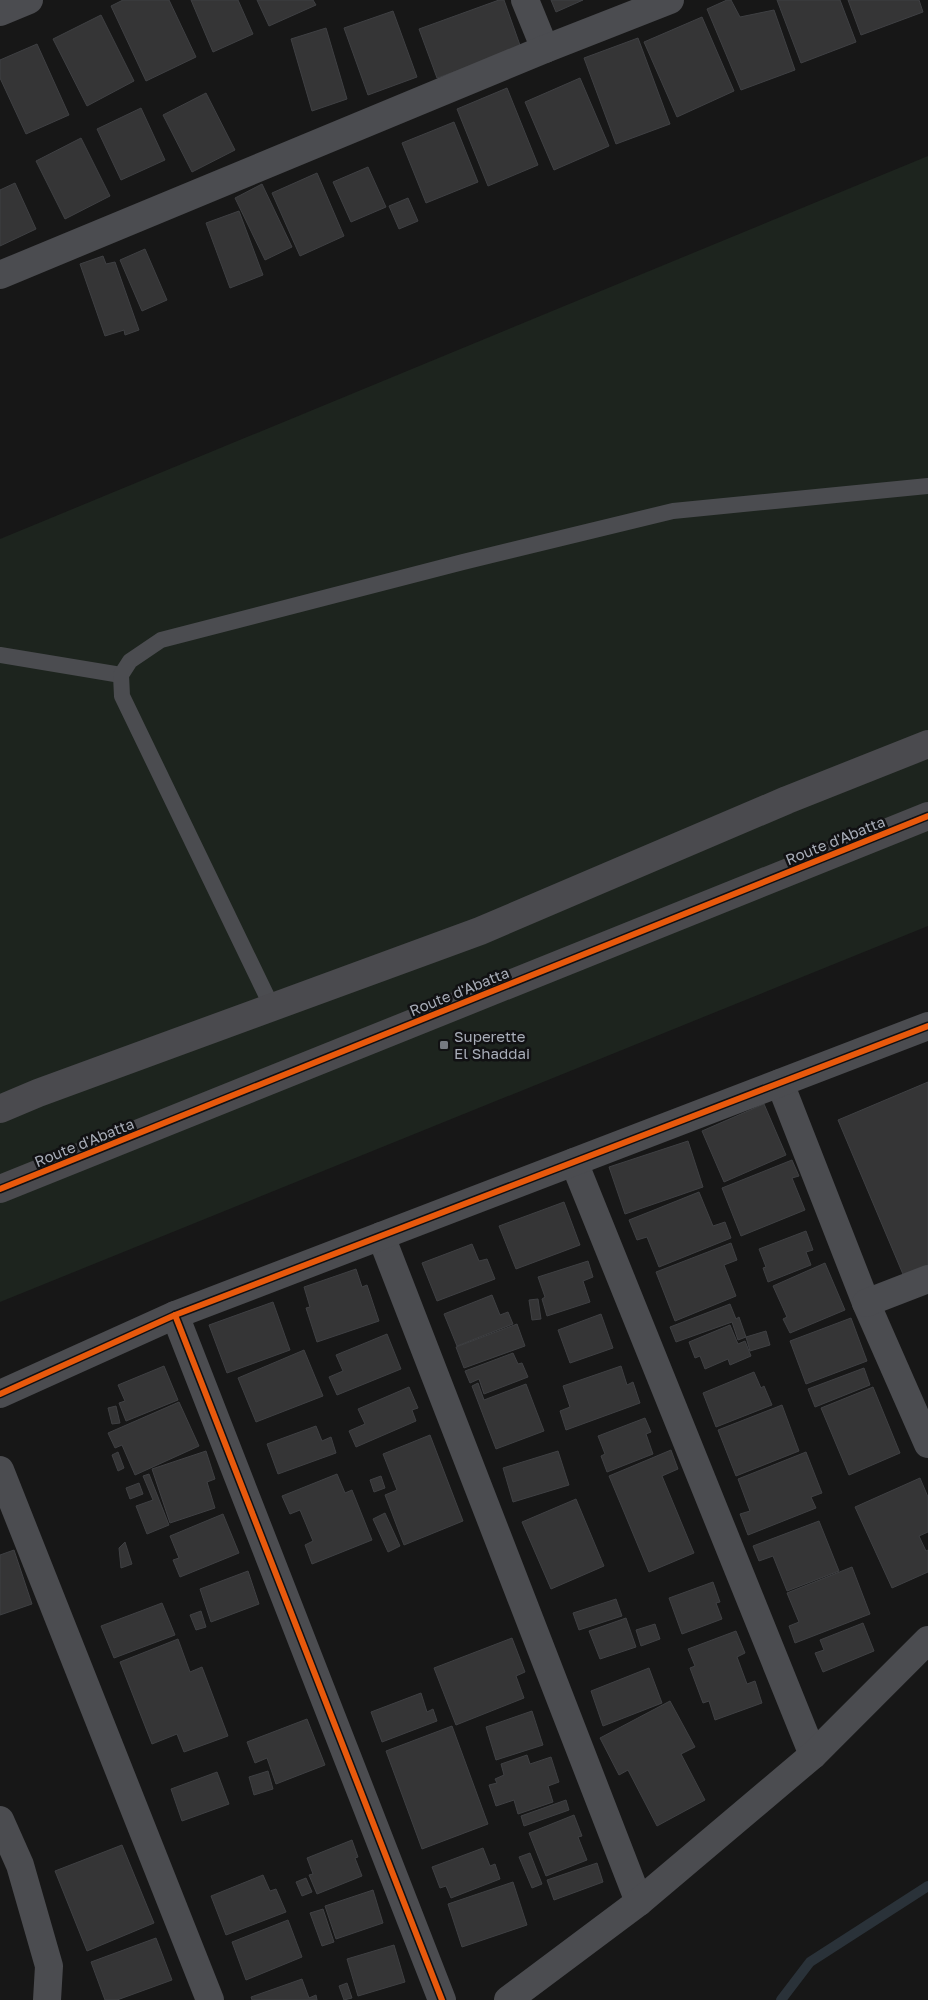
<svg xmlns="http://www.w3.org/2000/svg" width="928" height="2000" viewBox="0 0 928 2000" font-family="'Golos Text',sans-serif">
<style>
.green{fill:#1d241e}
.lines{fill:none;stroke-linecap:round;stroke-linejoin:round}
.stream{stroke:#2a3239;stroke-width:10}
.building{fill:#353536;stroke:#3f4043}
.lane{stroke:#4b4c50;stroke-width:16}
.street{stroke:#4b4c50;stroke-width:28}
.secondary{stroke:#4a4a4e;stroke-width:28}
.cycleway-casing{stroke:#111113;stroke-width:9}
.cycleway{stroke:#e8590c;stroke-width:6}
.poi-dot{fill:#757880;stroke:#111113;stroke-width:2}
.labels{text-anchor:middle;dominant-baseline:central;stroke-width:5;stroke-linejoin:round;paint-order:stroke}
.street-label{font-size:15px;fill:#a8adb8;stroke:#111113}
.poi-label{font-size:15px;fill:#a8adb8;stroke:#111113;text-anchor:start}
</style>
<rect width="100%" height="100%" fill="#171717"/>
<path class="green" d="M928 156V926L0 1302V539Z"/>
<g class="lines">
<path class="stream" d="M781 2000 810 1962 928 1886"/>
</g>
<g class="building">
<path d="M123 0H169L196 57 146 81 111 6Z"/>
<path d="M191 0H238L253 34 213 52Z"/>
<path d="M257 0H313L316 5 269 26Z"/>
<path d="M499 0H504L521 48 437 78 419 29Z"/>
<path d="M551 0H583L556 12Z"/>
<path d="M727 0H731L740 17 774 10 795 70 741 90 707 9Z"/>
<path d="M777 0H840L856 42 801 63Z"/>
<path d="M848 0H919L923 12 861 35Z"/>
<path d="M393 11 417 77 368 95 344 28Z"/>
<path d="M101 15 134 81 87 106 53 39Z"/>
<path d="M702 17 734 91 677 117 644 42Z"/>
<path d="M326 28 347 99 312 111 291 39Z"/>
<path d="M638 38 670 124 616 144 584 58Z"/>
<path d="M37 44 69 115 26 134 0 78V60Z"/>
<path d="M580 78 609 146 554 170 525 102Z"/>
<path d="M507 88 538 165 488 186 457 109Z"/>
<path d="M206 93 235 150 192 172 163 115Z"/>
<path d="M141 108 165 160 121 180 97 129Z"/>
<path d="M454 122 478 182 426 203 402 143Z"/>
<path d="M81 138 110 196 65 219 36 161Z"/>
<path d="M368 167 386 207 351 222 333 182Z"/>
<path d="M317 173 344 236 300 256 272 193Z"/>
<path d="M15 183 36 229 0 246V190Z"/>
<path d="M262 184 292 247 265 260 235 198Z"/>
<path d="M408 198 418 221 399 229 389 206Z"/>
<path d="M239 211 263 275 230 288 206 223Z"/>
<path d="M145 249 167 300 142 311 120 260Z"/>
<path d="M103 256 106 264 115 262 139 330 125 335 124 330 105 336 80 264Z"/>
<path d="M928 1082V1269L905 1279 838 1120Z"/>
<path d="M764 1104 786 1155 724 1182 702 1131Z"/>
<path d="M688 1141 703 1187 625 1214 609 1167Z"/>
<path d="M792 1160 799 1176 792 1178 805 1210 741 1236 722 1188Z"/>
<path d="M699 1192 713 1226 725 1222 731 1238 659 1267 647 1237 637 1240 629 1220Z"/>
<path d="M564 1202 580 1245 516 1269 499 1226Z"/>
<path d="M806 1231 813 1250 806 1252 811 1265 768 1282 763 1268 766 1267 759 1249Z"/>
<path d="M731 1243 737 1260 724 1265 736 1296 675 1321 656 1272Z"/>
<path d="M472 1244 479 1261 487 1259 495 1279 437 1301 422 1263Z"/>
<path d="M588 1261 593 1277 583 1281 590 1302 547 1316 542 1299 545 1297 538 1277Z"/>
<path d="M825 1263 845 1310 790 1333 783 1319 787 1317 773 1286Z"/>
<path d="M356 1269 362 1287 367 1285 379 1321 317 1342 306 1308 310 1307 304 1287Z"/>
<path d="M492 1295 500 1315 508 1312 513 1324 457 1346 444 1314Z"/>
<path d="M538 1299 541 1319 532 1320 529 1300Z"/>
<path d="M273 1302 290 1350 227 1373 209 1325Z"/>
<path d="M730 1304 736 1319 739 1317 746 1337 738 1340 732 1322 676 1342 670 1327Z"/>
<path d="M601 1314 613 1348 570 1363 558 1330Z"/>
<path d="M851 1318 867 1361 806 1384 790 1341Z"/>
<path d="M517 1324 525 1346 464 1368 456 1347Z"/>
<path d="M730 1325 738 1344 745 1341 751 1356 730 1365 728 1359 705 1369 700 1356 695 1358 689 1342Z"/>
<path d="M766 1331 770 1345 750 1351 746 1337Z"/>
<path d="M387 1334 401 1369 337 1395 329 1377 343 1371 336 1355Z"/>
<path d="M304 1350 323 1396 256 1422 238 1378Z"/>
<path d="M513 1353 518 1364 522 1363 528 1377 484 1394 479 1379 470 1383 465 1371Z"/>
<path d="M164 1366 178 1400 126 1421 119 1403 125 1401 118 1385Z"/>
<path d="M621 1366 627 1385 633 1382 640 1403 566 1430 560 1411 570 1407 563 1386Z"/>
<path d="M864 1368 870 1385 815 1407 808 1389Z"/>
<path d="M754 1372 761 1388 764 1386 772 1405 716 1427 703 1393Z"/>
<path d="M478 1383 484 1400 526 1384 544 1431 496 1449 472 1386Z"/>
<path d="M409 1387 418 1408 412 1410 416 1421 356 1447 349 1431 365 1424 358 1409Z"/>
<path d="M873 1387 900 1453 849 1475 821 1408Z"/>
<path d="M179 1402 199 1446 135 1475 122 1445 115 1448 108 1433Z"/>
<path d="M782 1405 799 1451 736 1476 718 1430Z"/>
<path d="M116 1406 120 1423 112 1424 108 1408Z"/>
<path d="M645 1418 651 1432 646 1434 653 1454 607 1472 601 1456 605 1454 598 1436Z"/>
<path d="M316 1426 322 1441 331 1437 336 1453 278 1474 267 1444Z"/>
<path d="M430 1435 463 1521 404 1545 385 1495 397 1490 383 1454Z"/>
<path d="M671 1450 678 1469 662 1476 694 1553 649 1572 609 1476Z"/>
<path d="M206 1451 215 1479 207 1482 215 1508 170 1523 152 1469Z"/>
<path d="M558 1451 569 1485 513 1502 503 1468Z"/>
<path d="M118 1452 124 1468 118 1471 112 1455Z"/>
<path d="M806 1452 822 1493 811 1497 816 1508 748 1535 740 1514 750 1511 738 1479Z"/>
<path d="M149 1474 169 1525 147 1534 136 1506 153 1500 143 1476Z"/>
<path d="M337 1474 345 1493 352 1490 372 1540 312 1564 305 1545 313 1541 300 1510 290 1514 282 1496Z"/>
<path d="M381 1476 385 1488 374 1492 370 1480Z"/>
<path d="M920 1478 928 1497V1532L919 1536 926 1551 928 1550V1572L892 1588 855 1507Z"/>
<path d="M139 1483 143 1494 130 1499 126 1488Z"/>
<path d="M576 1499 604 1566 551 1589 522 1522Z"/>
<path d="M385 1513 400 1546 388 1552 373 1519Z"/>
<path d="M223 1514 239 1553 180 1577 173 1560 179 1558 170 1536Z"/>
<path d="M819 1521 839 1571 787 1591 773 1556 759 1561 753 1546Z"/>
<path d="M125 1542 132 1564 121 1568 119 1548Z"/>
<path d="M14 1550 32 1604 0 1615V1555Z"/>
<path d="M852 1567 870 1614 795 1643 789 1626 799 1622 787 1593Z"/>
<path d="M248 1571 259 1604 211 1622 200 1589Z"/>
<path d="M713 1582 720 1602 716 1603 722 1619 682 1634 669 1598Z"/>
<path d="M616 1599 622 1616 579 1630 573 1613Z"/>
<path d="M162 1603 175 1635 114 1658 101 1626Z"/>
<path d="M201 1611 206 1627 196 1630 190 1615Z"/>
<path d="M626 1618 636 1647 600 1659 589 1631Z"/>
<path d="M863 1623 874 1651 823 1672 815 1653 824 1650 820 1640Z"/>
<path d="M655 1624 660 1639 641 1646 636 1630Z"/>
<path d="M736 1631 745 1653 737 1657 747 1684 755 1681 762 1703 715 1720 709 1701 703 1703 690 1668 695 1666 688 1649Z"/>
<path d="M512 1638 525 1672 516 1676 524 1698 456 1725 434 1668Z"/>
<path d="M178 1639 190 1672 202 1667 228 1736 184 1752 177 1734 152 1744 120 1662Z"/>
<path d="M649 1668 662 1703 603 1726 591 1691Z"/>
<path d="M421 1693 427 1712 433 1709 437 1721 382 1742 371 1712Z"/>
<path d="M670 1701 695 1747 681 1754 705 1800 657 1826 628 1770 619 1775 600 1738Z"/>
<path d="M532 1711 543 1745 496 1760 486 1727Z"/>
<path d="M307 1719 325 1765 276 1784 267 1758 255 1763 247 1742Z"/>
<path d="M452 1726 488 1824 422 1849 386 1751Z"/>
<path d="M527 1755 530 1764 551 1757 559 1782 548 1786 553 1802 518 1814 514 1800 496 1806 489 1785 497 1783 495 1779 504 1775 501 1764Z"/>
<path d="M268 1771 273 1789 254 1795 249 1777Z"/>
<path d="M217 1772 229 1804 182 1821 171 1789Z"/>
<path d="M566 1800 569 1810 524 1826 521 1816Z"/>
<path d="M574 1815 582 1836 578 1837 587 1860 546 1876 529 1833Z"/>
<path d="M352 1840 358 1857 355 1858 362 1876 317 1894 309 1875 313 1874 307 1858Z"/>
<path d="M122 1845 154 1923 87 1951 55 1871Z"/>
<path d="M483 1848 490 1866 495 1864 500 1879 451 1898 446 1886 440 1888 432 1867Z"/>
<path d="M530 1853 542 1884 532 1888 519 1857Z"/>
<path d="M597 1863 603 1882 554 1900 547 1880Z"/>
<path d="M263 1875 270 1891 276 1889 286 1912 226 1935 211 1896Z"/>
<path d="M306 1878 312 1892 302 1896 296 1882Z"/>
<path d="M513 1882 527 1925 462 1947 448 1904Z"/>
<path d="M373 1890 383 1923 336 1939 325 1906Z"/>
<path d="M323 1909 334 1942 322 1946 310 1913Z"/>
<path d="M288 1920 302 1957 246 1980 232 1942Z"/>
<path d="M156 1938 172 1980 117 2000H105L91 1962Z"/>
<path d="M394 1945 405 1982 358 1996 347 1959Z"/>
<path d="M302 1979 309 1998 316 1995 317 2000H252L251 1997Z"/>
<path d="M347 1983 352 1998 344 2000 339 1986Z"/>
</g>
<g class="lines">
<g class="lane">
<path d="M0 655 121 675"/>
<path d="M272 1007 122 696 121 675 130 661 161 640 463 562 673 511 928 486"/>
</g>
<g class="street">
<path d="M525 0 545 49"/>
<path d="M0 12 29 0"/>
<path d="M0 275 545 49 670 0"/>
<path d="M780 1083 866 1303 928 1444"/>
<path d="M574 1162 813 1755"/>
<path d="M381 1236 639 1902"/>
<path d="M866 1303 928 1279"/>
<path d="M175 1315 442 2000"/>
<path d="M0 1394 175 1315 928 1026"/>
<path d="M0 1470 210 2000"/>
<path d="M0 1820 20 1865 49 1966 47 2000"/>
<path d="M508 2000 639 1902 813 1755 928 1640"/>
</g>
<g class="secondary">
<path d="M0 1109 38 1093 480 931 787 800 928 744"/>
<path d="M0 1189 928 816"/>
</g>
<defs>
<g id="cycleway">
<path d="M0 1189 928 816"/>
<path d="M175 1315 442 2000"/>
<path d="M0 1394 175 1315 928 1026"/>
</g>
</defs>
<use href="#cycleway" class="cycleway-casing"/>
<use href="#cycleway" class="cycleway"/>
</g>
<rect class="poi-dot" x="439" y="1040" width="10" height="10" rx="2.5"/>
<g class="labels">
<g class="street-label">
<text transform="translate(835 840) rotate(-22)">Route d'Abatta</text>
<text transform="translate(459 991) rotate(-22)">Route d'Abatta</text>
<text transform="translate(84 1142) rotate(-22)">Route d'Abatta</text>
</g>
<g class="poi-label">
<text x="454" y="1036">Superette<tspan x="454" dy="17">El Shaddai</tspan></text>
</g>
</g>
</svg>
